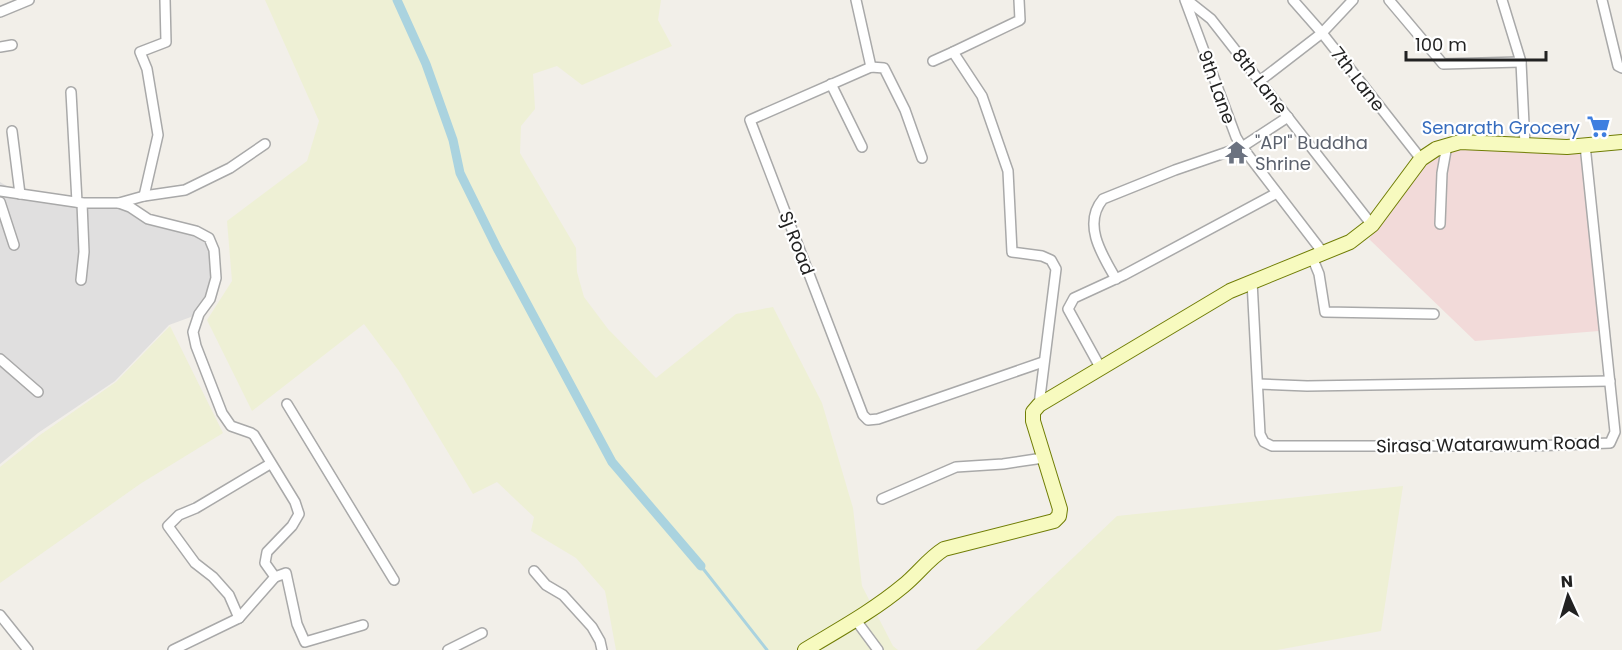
<svg xmlns="http://www.w3.org/2000/svg" width="1622" height="650" viewBox="0 0 1622 650" font-family="Poppins,sans-serif">
<style>
.residential{fill:#e0dfdf}
.commercial{fill:#f2dad9}
.farmland{fill:#eef0d5}
.lines{fill:none;stroke-linecap:round;stroke-linejoin:round}
.stream{stroke:#aad3df;stroke-width:3}
.canal{stroke:#aad3df;stroke-width:9}
.street-casing{stroke:#a9a9a9;stroke-width:12}
.secondary-casing{stroke:#707d05;stroke-width:16}
.street{stroke:#fff;stroke-width:9}
.secondary{stroke:#f7fabf;stroke-width:14}
.labels{text-anchor:middle;dominant-baseline:central;stroke-width:4.5;stroke-linejoin:round;paint-order:stroke}
.street-label{font-size:18px;fill:#222;stroke:#fff}
.shop-label{font-size:18px;fill:#366cbe;stroke:#fff;text-anchor:end}
.worship-label{font-size:18px;fill:#5b616d;stroke:#fff;text-anchor:start}
</style>
<rect width="100%" height="100%" fill="#f2efe9"/>
<path class="residential" d="M0 182 20 194 119 203 141 215 209 238 216 278 199 314 169 325 115 381 38 433 0 464Z"/>
<path class="commercial" d="M1463 143 1582 146 1599 331 1475 341 1369 239 1427 159Z"/>
<g class="farmland">
<path d="M265 0H661L658 20 672 46 582 85 557 66 533 74 535 109 521 126 520 153 576 248 577 272 584 297 608 329 656 378 736 314 773 307 822 403 853 508 862 586 893 646 898 650H616L605 591 576 558 531 531 534 517 497 482 473 494 399 371 364 324 252 411 207 320 232 281 227 221 307 161 319 121Z"/>
<path d="M170 326 223 433 140 484 0 583V467L40 435 116 382Z"/>
<path d="M1403 486 1381 631 1277 650H976L1117 516Z"/>
</g>
<g class="lines">
<path class="stream" d="M701 566 767 650"/>
<path class="canal" d="M397 0 426 64 453 140 460 173 497 248 612 462 701 566"/>
<defs>
<g id="street">
<path d="M856 0 871 67"/>
<path d="M1185 0 1236 137 1242 147 1324 254"/>
<path d="M1187 0 1211 19 1372 225"/>
<path d="M1293 0 1322 33 1421 159"/>
<path d="M1389 0 1443 64 1521 62"/>
<path d="M1502 0 1521 62 1525 145"/>
<path d="M1602 0 1618 66 1622 68"/>
<path d="M0 12 29 0"/>
<path d="M0 47 12 45"/>
<path d="M953 52 1020 20 1019 0"/>
<path d="M933 61 953 52 982 96 1008 171 1012 252 1042 256 1051 260 1056 269 1039 405"/>
<path d="M1261 80 1322 33 1353 0"/>
<path d="M831 84 862 147"/>
<path d="M71 92 77 202"/>
<path d="M12 131 20 194"/>
<path d="M922 158 905 110 884 68 871 67 750 120 863 415 868 420 878 419 1043 362"/>
<path d="M0 191 82 203H119L130 207 148 219 196 231 209 238 214 250 216 278 210 299 199 314 193 332 196 346 222 413 231 426 251 433 254 435 295 502 299 514 292 526 267 552 265 563 275 577 239 618 173 650"/>
<path d="M144 196 158 135 147 69 140 52 166 42 165 0"/>
<path d="M0 202 14 245"/>
<path d="M119 203 144 196 185 190 230 168 265 144"/>
<path d="M1440 224 1442 173 1447 145"/>
<path d="M1312 257 1319 274 1325 312 1434 314"/>
<path d="M1116 279C1102 255 1082 224 1103 199L1175 170 1242 147 1288 117"/>
<path d="M81 280 84 252 82 203"/>
<path d="M1252 281 1260 434 1264 442 1272 446H1533L1610 443 1615 432 1585 145"/>
<path d="M0 359 38 392"/>
<path d="M1100 367 1068 309 1074 298 1124 275 1277 193"/>
<path d="M1258 384 1307 386 1610 381"/>
<path d="M287 404 394 580"/>
<path d="M882 499 956 467 1003 464 1043 458"/>
<path d="M534 571 546 585 563 595 592 627 600 641 602 650"/>
<path d="M275 577 286 573 297 624 305 642 363 625"/>
<path d="M0 615 28 650"/>
<path d="M239 618 229 595 213 577 195 563 168 526 179 515 196 508 270 464"/>
<path d="M855 619 878 650"/>
<path d="M448 650 482 633"/>
</g>
<path id="secondary" d="M805 650C838 630 873 611 903 586 918 574 928 559 944 549L1054 521 1059 516 1060 509 1033 421V412L1039 405 1230 291 1350 242 1372 225 1421 159 1436 149 1460 142 1567 147 1622 142"/>
</defs>
<use href="#street" class="street-casing"/>
<use href="#secondary" class="secondary-casing"/>
<use href="#street" class="street"/>
<use href="#secondary" class="secondary"/>
</g>
<defs>
<symbol id="supermarket-bare" viewBox="-9 -9 18 18"><path d="M-6-5.5h2.5l.6 2H6L4.5 2H-2.5L-4.4-4H-6ZM-1.5 3.2a1.3 1.3 0 1 0 .1 0ZM3 3.2a1.3 1.3 0 1 0 .1 0Z" fill="#3f7fe0" stroke="#fff" stroke-width="2.5" paint-order="stroke"/></symbol>
<symbol id="temple-bare" viewBox="-9 -9 18 18"><path d="M0-6L5-2H3V0L6.5 2.5H4V6H1.5V3h-3V6H-4V2.5H-6.5L-3 0V-2H-5Z" fill="#6b7280" stroke="#fff" stroke-width="2.5" paint-order="stroke"/></symbol>
</defs>
<g fill-rule="evenodd">
<use href="#supermarket-bare" x="1582" y="110" width="33" height="33"/>
<use href="#temple-bare" x="1220" y="136" width="33" height="33"/>
</g>
<g class="labels">
<g class="street-label">
<text transform="translate(1358 79) rotate(52)">7th Lane</text>
<text transform="translate(1260 81) rotate(52)">8th Lane</text>
<text transform="translate(1217 87) rotate(70)">9th Lane</text>
<text transform="translate(797 243) rotate(69)">Sj Road</text>
<text transform="translate(1488 444) rotate(-1)">Sirasa Watarawum Road</text>
</g>
<g class="shop-label">
<text x="1580" y="127">Senarath Grocery</text>
</g>
<g class="worship-label">
<text x="1255" y="142">"API" Buddha<tspan x="1255" dy="21">Shrine</tspan></text>
</g>
</g>
<g transform="translate(1568 596) rotate(356)" stroke="#ffffff" stroke-width="4.5" paint-order="stroke">
<path d="M0-4.5L10 22L0 15L-10 22Z" fill="#222222"/>
<text y="-9" font-size="16" font-weight="bold" text-anchor="middle" fill="#222222">N</text>
</g>
<path d="M1406 51v9h140v-9" fill="none" stroke="#222222" stroke-width="3"/>
<text x="1415" y="51" font-size="18" fill="#222222" stroke="#ffffff" stroke-width="4.5" paint-order="stroke">100 m</text>
</svg>
